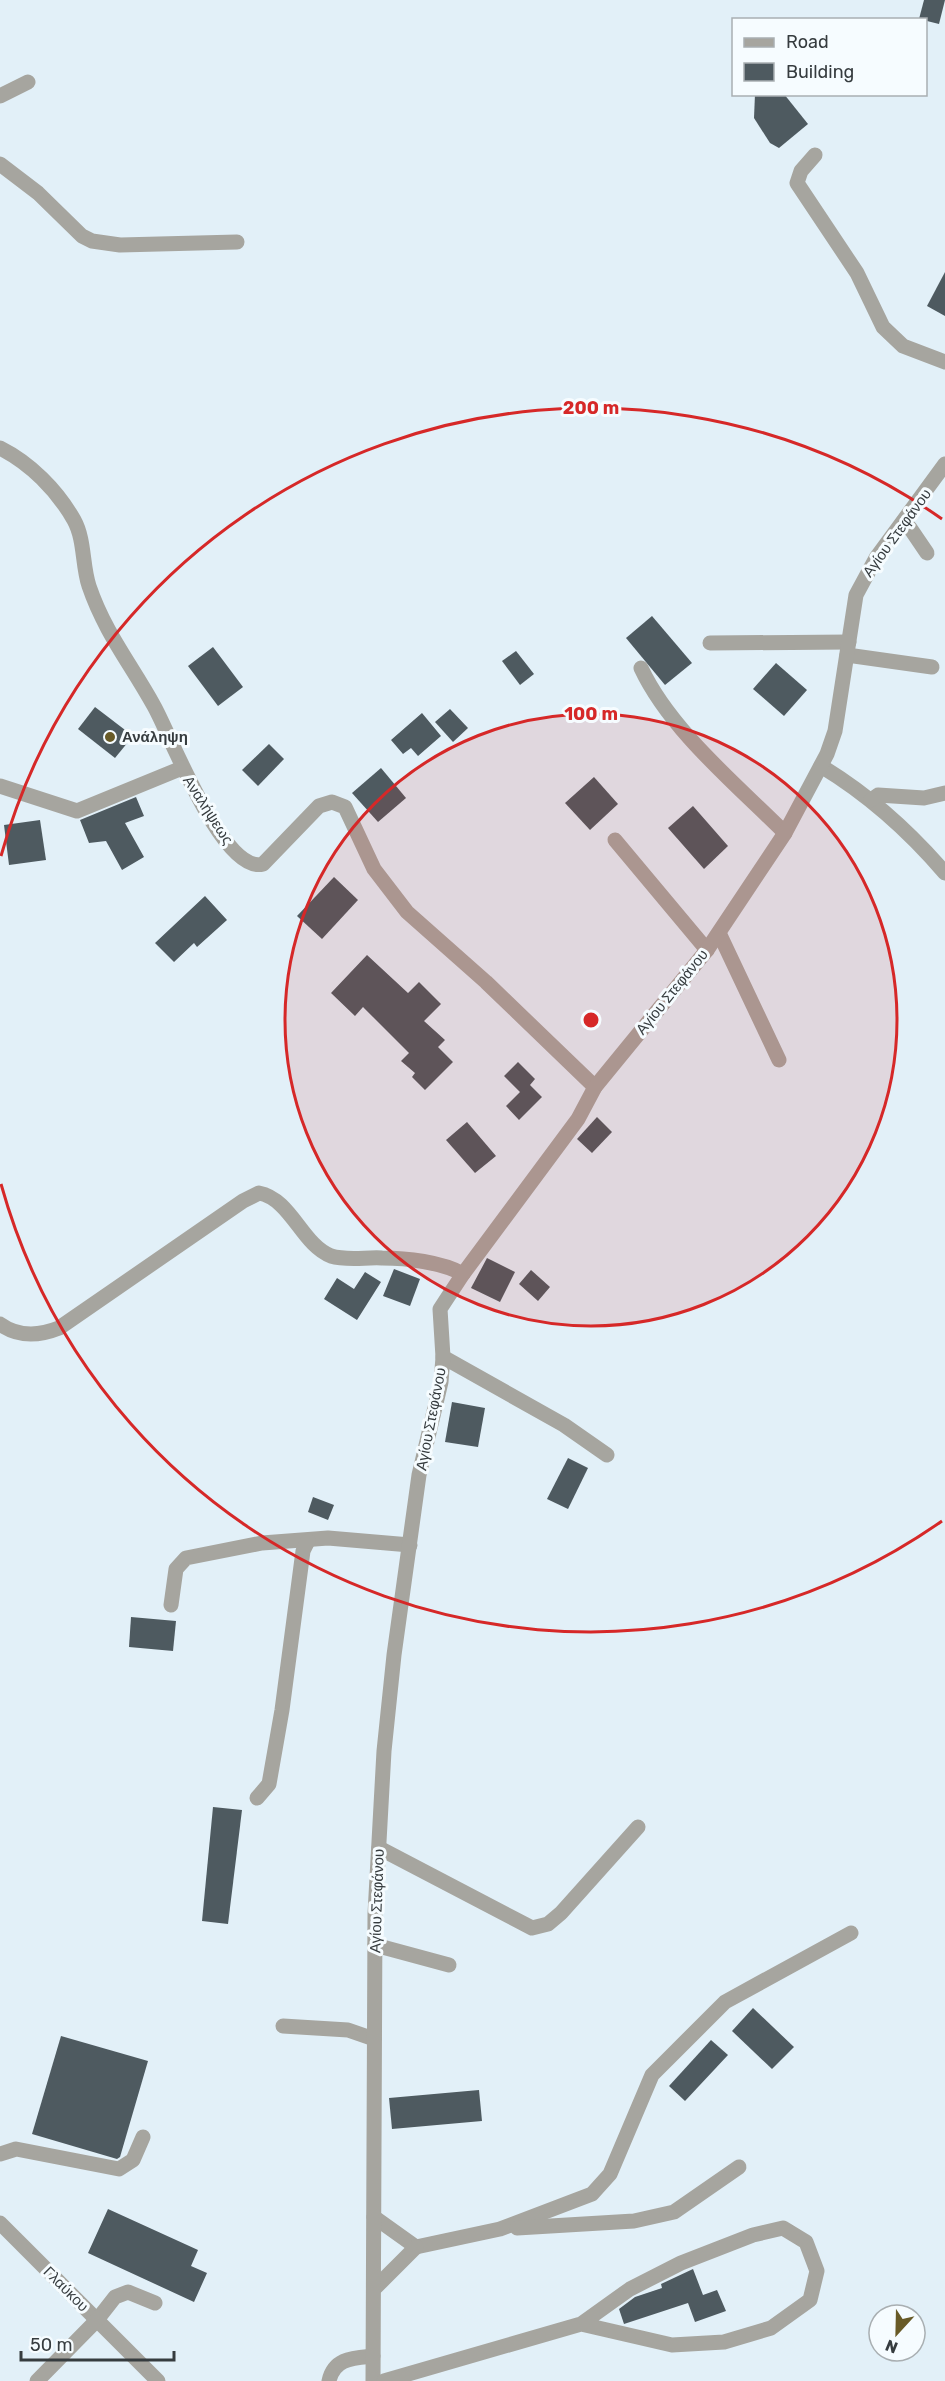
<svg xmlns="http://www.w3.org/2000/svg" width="945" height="2381" viewBox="0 0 945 2381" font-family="Rubik,sans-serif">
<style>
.building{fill:#4e5a60}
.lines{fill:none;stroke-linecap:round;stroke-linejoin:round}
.minor{stroke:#a6a59f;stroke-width:15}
.ring{fill:none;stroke:#d62828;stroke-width:3}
.poi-dot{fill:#685a27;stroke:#f6fcff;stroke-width:2}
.labels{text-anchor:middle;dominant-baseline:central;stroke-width:6;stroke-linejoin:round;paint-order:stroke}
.street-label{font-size:15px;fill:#363c3f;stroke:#f6fcff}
.poi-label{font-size:15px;font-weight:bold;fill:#363c3f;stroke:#f6fcff;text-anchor:start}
.centre{fill:#d62828;stroke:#f6fcff;stroke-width:3}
.ring-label{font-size:18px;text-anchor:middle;font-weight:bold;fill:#d62828;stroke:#f6fcff;stroke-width:6;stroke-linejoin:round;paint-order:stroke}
</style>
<rect width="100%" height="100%" fill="#e2f0f8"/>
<g class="building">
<path d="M924 0H945L939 24 919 19Z"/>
<path d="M755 94H784L808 124 779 148 770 143 754 118Z"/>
<path d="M945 272V316L927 306Z"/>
<path d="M652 616 692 663 665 685 626 638Z"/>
<path d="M213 647 243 687 218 706 188 666Z"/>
<path d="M516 651 534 674 520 685 502 661Z"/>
<path d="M776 663 807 690 784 716 753 689Z"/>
<path d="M95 707 133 736 115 758 78 729Z"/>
<path d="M450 709 468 728 453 742 435 722Z"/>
<path d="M422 713 441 736 418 756 411 748 403 754 391 740Z"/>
<path d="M269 744 284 759 258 786 242 770Z"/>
<path d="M381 768 406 798 378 822 352 793Z"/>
<path d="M594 777 618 804 590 830 565 803Z"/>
<path d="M136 797 144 816 125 823 144 857 122 870 106 841 89 843 80 820Z"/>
<path d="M693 806 728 846 704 869 668 828Z"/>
<path d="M40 820 46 860 9 865 4 825Z"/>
<path d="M334 877 358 900 322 939 297 916Z"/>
<path d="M205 896 227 920 197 947 194 943 174 962 155 943Z"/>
<path d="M367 955 408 993 419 982 441 1004 424 1021 445 1040 438 1047 453 1062 425 1090 412 1077 415 1073 401 1061 409 1053 363 1007 355 1016 331 993Z"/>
<path d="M518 1062 535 1079 530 1085 542 1097 519 1120 506 1106 520 1092 504 1076Z"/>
<path d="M597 1117 612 1132 592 1153 577 1139Z"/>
<path d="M467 1122 496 1156 475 1173 446 1140Z"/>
<path d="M487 1258 515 1272 500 1302 471 1288Z"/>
<path d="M394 1269 420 1279 410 1306 383 1296Z"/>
<path d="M531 1270 550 1287 538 1301 519 1284Z"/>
<path d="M365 1272 381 1282 357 1320 324 1299 337 1278 354 1289Z"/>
<path d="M452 1402 485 1408 478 1447 445 1442Z"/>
<path d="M568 1458 588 1468 568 1509 547 1499Z"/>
<path d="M313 1497 334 1505 328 1520 308 1512Z"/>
<path d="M131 1617 176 1621 173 1651 129 1647Z"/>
<path d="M213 1807 242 1810 228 1924 202 1921Z"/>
<path d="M753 2008 794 2047 772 2069 732 2031Z"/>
<path d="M61 2036 148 2061 120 2157 117 2159 32 2134Z"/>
<path d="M711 2040 728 2055 685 2101 669 2086Z"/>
<path d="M479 2090 482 2121 392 2129 389 2098Z"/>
<path d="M108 2209 198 2250 191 2266 207 2273 194 2302 88 2253Z"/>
<path d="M693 2269 703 2295 717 2290 726 2311 695 2322 688 2303 624 2324 619 2309 635 2297 662 2288 661 2284Z"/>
</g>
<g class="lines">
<g class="minor">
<path d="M0 96 28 82"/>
<path d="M815 155 801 171 797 183 857 273 883 327 903 346 945 362"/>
<path d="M0 164 38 193 82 236 92 241 120 245 237 242"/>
<path d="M0 448C30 463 57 490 74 520 85 540 82 565 89 586 105 633 131 664 154 706 170 734 223 875 263 864L319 806 332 802 345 807 374 869 407 912 486 982 595 1087"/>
<path d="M903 522 910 528 927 553"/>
<path d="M710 643 849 642"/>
<path d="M847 655 932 667"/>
<path d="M641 668C670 730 736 784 785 833"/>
<path d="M821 766C869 795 909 831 945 873"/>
<path d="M0 786 77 811 182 768"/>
<path d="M871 800 878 795 924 798 945 793"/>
<path d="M615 840 707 950"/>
<path d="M719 933 779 1060"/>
<path d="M0 1324C18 1337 39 1336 59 1328L243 1201 259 1193C291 1199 302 1245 331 1256 347 1261 366 1257 382 1258 407 1258 441 1262 463 1274"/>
<path d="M443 1357 564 1425 607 1455"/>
<path d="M171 1605 176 1569 186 1558 262 1543 328 1538 410 1545"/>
<path d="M257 1798 269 1784 282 1710 303 1551 308 1541"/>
<path d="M379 1848 532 1928 548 1924 561 1913 638 1827"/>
<path d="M375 1945 449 1965"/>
<path d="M283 2026 348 2030 374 2039"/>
<path d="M0 2154 16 2149 119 2169 133 2160 143 2137"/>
<path d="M374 2217 416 2247 500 2229 592 2194 610 2174 652 2075 725 2002 851 1933"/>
<path d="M0 2223 158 2381"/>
<path d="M517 2228 634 2221 674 2212 739 2167"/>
<path d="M374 2289 416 2247"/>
<path d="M37 2381 97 2320 115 2297 128 2292 155 2303"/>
<path d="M329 2381C334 2358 353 2358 373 2356"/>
<path d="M373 2381 375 1914 384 1751 394 1655 419 1475 441 1382 443 1357 440 1309 463 1274 578 1119 595 1087 707 950 785 833 827 754 835 731 856 595 876 558 945 464"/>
<path d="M384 2381 581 2324 630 2289 681 2263 753 2235 783 2228 806 2242 817 2271 810 2300 771 2328 724 2342 672 2345 581 2324"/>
</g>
</g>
<circle cx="591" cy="1020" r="306" fill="#d62828" fill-opacity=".12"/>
<g class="ring">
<circle cx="591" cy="1020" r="306"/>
<path d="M942 1521A612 612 0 0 1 1 1184M1 856A612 612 0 0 1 942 519"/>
</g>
<circle class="poi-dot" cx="110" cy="737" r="6"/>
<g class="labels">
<g class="street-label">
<text transform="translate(897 533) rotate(-54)">Αγίου Στεφάνου</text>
<text transform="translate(208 810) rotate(57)">Αναλήψεως</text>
<text transform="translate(672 992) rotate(-51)">Αγίου Στεφάνου</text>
<text transform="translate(431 1419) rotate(-79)">Αγίου Στεφάνου</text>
<text transform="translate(377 1901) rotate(-88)">Αγίου Στεφάνου</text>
<text transform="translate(66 2289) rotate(45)">Γλαύκου</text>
</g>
<g class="poi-label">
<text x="122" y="737">Ανάληψη</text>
</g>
</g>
<circle cx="591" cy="1020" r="9" class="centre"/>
<g class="ring-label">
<text x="591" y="414">200 m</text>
<text x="591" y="720">100 m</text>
</g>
<rect x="732" y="18" width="195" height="78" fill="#f6fcff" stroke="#a9afb2" stroke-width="1.5"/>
<rect x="744" y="38" width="30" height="9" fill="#a6a59f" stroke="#a9afb2" stroke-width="1.5"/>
<text x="786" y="48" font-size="18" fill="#363c3f">Road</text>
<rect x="744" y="63" width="30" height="18" fill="#4e5a60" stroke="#a9afb2" stroke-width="1.5"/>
<text x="786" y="78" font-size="18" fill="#363c3f">Building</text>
<g transform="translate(897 2333) rotate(202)"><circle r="28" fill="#f6fcff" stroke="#a9afb2" stroke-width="1.5"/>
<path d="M0-4.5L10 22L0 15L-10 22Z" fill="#685a27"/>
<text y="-9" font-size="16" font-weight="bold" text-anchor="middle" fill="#363c3f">N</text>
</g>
<path d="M21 2351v9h153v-9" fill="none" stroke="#363c3f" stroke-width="3"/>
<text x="30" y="2351" font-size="18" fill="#363c3f" stroke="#f6fcff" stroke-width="4.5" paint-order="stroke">50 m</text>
</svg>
